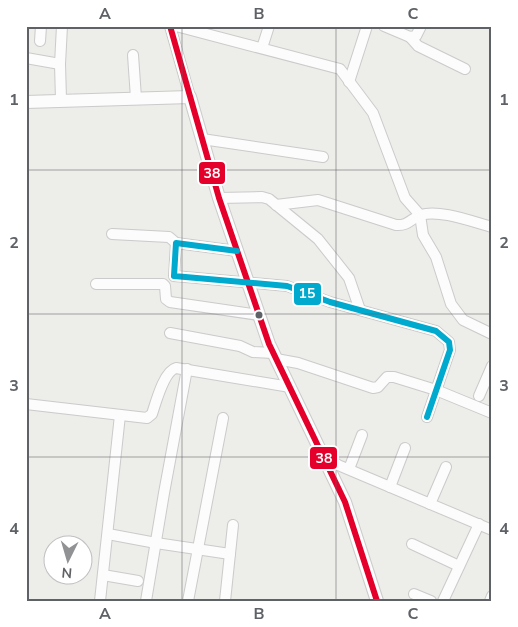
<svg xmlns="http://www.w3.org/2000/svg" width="518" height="627" viewBox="0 0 518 627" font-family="'Nunito Sans',sans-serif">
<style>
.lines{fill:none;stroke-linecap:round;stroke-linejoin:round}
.minor-casing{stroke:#cacbca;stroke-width:12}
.tertiary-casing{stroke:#cacbca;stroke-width:14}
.minor{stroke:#fcfcfc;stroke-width:10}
.tertiary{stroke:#fcfcfc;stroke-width:12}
.bus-1-casing{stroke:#fff;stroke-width:10}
.bus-2-casing{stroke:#fff;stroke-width:10}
.bus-1{stroke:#e4002b;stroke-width:6}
.bus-2{stroke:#00a9ce;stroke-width:6}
.grid{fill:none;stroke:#5e6166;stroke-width:1;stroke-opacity:0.55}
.bus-dot{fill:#5e6166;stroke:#fff;stroke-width:2}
.line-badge{stroke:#fff;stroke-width:2}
.badge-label{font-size:14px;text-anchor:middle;font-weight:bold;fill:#fff}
.neatline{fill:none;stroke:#5e6166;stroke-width:2}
.grid-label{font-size:16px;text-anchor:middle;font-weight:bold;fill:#5e6166}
</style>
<rect width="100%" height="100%" fill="#edede9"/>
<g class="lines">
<defs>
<g id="minor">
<path d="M170 26 190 97"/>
<path d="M176 26 340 69 373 113 405 198 420 215 423 235 436 257 451 304 463 320 492 334"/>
<path d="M384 26 410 37 416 36 421 26"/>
<path d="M410 37 418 46 465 69"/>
<path d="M40 41 41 26"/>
<path d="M262 48 269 26"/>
<path d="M133 55 136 98"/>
<path d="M26 58 60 64"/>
<path d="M349 82 367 26"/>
<path d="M61 100 60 64 62 26"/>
<path d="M202 139 323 157"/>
<path d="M219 198 262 197 269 199 318 239 349 278 360 310"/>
<path d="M276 205 318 200 396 225C409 226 411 218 421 215 439 209 473 222 492 227"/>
<path d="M112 234 169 237 176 243"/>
<path d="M237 251 176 243 174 276 287 286 330 302 436 331 449 342 450 350 427 417"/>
<path d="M96 284H163L165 286 166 299 170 302 259 315"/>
<path d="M170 333 240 346 253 352 273 353"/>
<path d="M276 359 298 363 373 388 378 387 387 377H394L436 390 492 413"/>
<path d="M479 396 492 366"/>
<path d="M26 404 147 418 152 414C156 402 164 371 176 368L290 387"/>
<path d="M322 453 338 465 492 530"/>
<path d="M349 469 362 435"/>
<path d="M390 487 405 448"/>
<path d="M430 504 446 467"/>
<path d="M108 534 156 543 230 554"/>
<path d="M412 544 459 566"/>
<path d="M103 575 138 581"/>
<path d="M414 594 431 601"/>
<path d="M100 601 120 415"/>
<path d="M146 601 164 493 187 369"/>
<path d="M188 601 223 418"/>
<path d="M225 601 233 525"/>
<path d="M443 601 479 524"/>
<path d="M490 601 492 596"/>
</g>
<path id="tertiary" d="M26 102 190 97 219 198 269 344 345 502 377 601"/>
</defs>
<use href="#minor" class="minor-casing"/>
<use href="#tertiary" class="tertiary-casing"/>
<use href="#minor" class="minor"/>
<use href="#tertiary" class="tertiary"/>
<defs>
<path id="bus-1" d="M170 26 219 198 269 344 345 502 377 601"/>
<path id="bus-2" d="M237 251 176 243 174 276 287 286 330 302 436 331 449 342 450 350 427 417"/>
</defs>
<use href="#bus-1" class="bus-1-casing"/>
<use href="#bus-2" class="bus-2-casing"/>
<use href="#bus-1" class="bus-1"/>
<use href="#bus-2" class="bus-2"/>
</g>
<path class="grid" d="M182 26V601M336 26V601M26 170H492M26 314H492M26 457H492"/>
<circle class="bus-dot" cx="259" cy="315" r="4.5"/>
<g class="line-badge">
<rect x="198" y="161" width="28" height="24" rx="5" fill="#e4002b"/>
<rect x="293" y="282" width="29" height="24" rx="5" fill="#00a9ce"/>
<rect x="309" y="446" width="29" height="24" rx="5" fill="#e4002b"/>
</g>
<g class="badge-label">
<text x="212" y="178">38</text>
<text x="307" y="298">15</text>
<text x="324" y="463">38</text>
</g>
<rect width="518" height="627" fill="none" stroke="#ffffff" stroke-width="55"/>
<g transform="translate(68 560) rotate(185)"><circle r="24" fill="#ffffff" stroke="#bfc0c2"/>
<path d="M0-4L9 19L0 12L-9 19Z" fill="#909294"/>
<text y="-8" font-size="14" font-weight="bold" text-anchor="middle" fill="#5e6166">N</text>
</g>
<rect x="28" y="28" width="462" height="572" class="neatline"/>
<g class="grid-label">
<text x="105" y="19">A</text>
<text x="259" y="19">B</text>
<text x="413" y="19">C</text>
<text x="14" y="105">1</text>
<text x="504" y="105">1</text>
<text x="14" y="248">2</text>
<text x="504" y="248">2</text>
<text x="14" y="391">3</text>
<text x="504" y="391">3</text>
<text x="14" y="534">4</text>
<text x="504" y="534">4</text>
<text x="105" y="619">A</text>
<text x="259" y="619">B</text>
<text x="413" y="619">C</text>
</g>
</svg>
